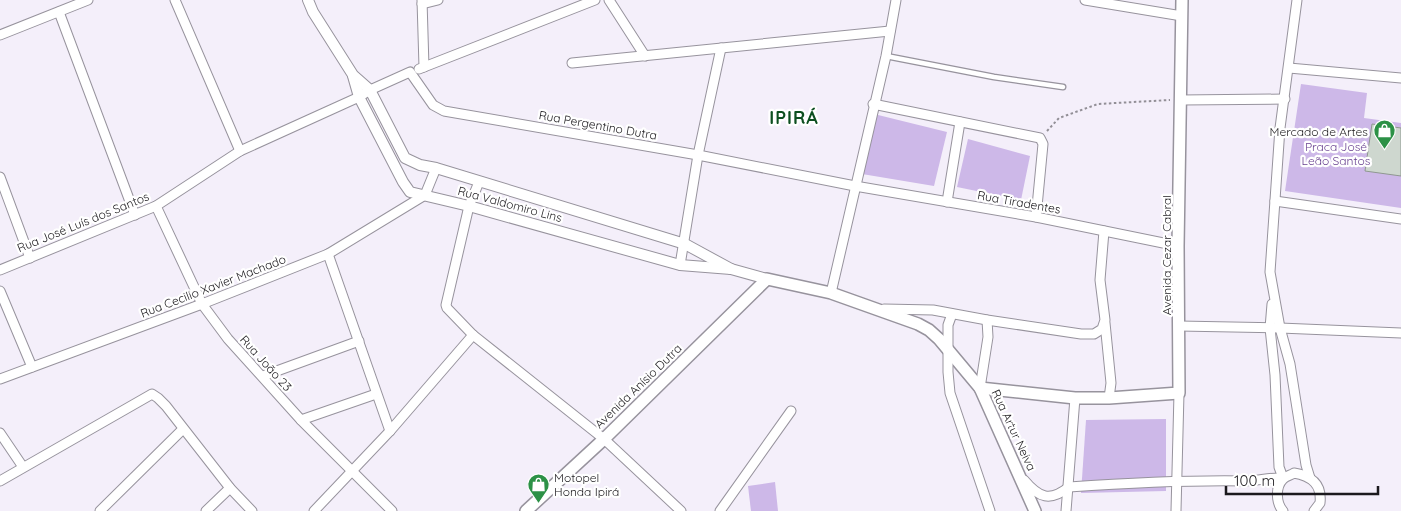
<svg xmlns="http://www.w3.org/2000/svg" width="1401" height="511" viewBox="0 0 1401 511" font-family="Quicksand,sans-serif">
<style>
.green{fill:#cdb8e8}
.building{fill:#ced7cf;stroke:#8f9890}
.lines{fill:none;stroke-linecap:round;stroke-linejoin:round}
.service-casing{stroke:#97939d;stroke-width:7}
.minor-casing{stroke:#97939d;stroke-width:11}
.tertiary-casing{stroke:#97939d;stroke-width:12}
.secondary-casing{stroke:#97939d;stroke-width:14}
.path{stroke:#928f96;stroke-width:2;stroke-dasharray:2.5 2.5;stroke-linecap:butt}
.service{stroke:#fff;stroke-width:4.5}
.minor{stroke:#fff;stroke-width:9}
.tertiary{stroke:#fff;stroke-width:10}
.secondary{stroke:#fff;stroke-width:11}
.labels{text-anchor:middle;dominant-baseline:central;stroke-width:4.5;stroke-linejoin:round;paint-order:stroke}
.street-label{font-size:12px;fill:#1b191d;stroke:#fff}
.poi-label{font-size:12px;fill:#1b191d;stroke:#fff;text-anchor:end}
.park-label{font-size:12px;fill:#673f8f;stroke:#fff}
.district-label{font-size:18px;font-weight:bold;letter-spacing:1px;fill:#0d4f20;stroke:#fff}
</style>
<rect width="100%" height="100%" fill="#f4effa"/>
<g class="green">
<path d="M1301 84 1367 93 1364 118 1401 123V208L1285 191Z"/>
<path d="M874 114 947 132 934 186 862 174Z"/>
<path d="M968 139 1030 156 1021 200 957 187Z"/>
<path d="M1166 419V491L1081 493 1086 420Z"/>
<path d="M775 482 778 511H751L748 486Z"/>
</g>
<path class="building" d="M1372 124 1401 128V176L1365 171Z"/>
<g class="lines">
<defs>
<path id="service" d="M886 56 994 77 1063 87"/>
<g id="minor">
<path d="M175 0 240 151"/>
<path d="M609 0 645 56"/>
<path d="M1085 0 1182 16"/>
<path d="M1297 0 1280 128 1270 272 1280 328 1290 364 1306 465 1310 478"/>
<path d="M422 4 438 0"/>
<path d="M59 12 135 215"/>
<path d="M0 35 88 0"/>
<path d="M572 63 890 31"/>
<path d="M424 67 595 0"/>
<path d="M1289 68 1401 78"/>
<path d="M419 69 424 67 422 0"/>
<path d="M1181 100 1285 99"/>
<path d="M873 104 1040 138 1043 144 1036 217"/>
<path d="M0 177 30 258"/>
<path d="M479 182 469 206 446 305 447 308 473 335 604 439 681 511"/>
<path d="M1275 201 1401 219"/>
<path d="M947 202 960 122"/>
<path d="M156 206 202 304 228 339 301 420 392 511"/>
<path d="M328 254 390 431"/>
<path d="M680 265 698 155 721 48"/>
<path d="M0 270 156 206 240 151 359 97 370 90 410 72 433 105 444 111 698 155 855 186 1036 217 1178 246"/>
<path d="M0 291 32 367"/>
<path d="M831 293 886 56 896 0"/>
<path d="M884 309 933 310 987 320 1081 334H1094L1102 329 1105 320 1100 280 1104 231"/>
<path d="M952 314 948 325V372L950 393 990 511"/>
<path d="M1105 323 1111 383 1109 398"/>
<path d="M1179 326 1280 328 1401 333"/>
<path d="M263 376 359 341"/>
<path d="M0 379 202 304 328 254 425 195 436 168"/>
<path d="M980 388 988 337 987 320"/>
<path d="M301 420 376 394"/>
<path d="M0 433 23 467"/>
<path d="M1024 480C1039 498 1050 502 1069 487 1128 483 1186 480 1245 481 1258 481 1270 477 1283 478L1279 467 1275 375 1270 328 1272 304"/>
<path d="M0 481 152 394 158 398 166 406 230 488 252 511"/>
<path d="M100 511 183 429"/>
<path d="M206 511 230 488"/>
<path d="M314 511 390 431 473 335"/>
<path d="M720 511 791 411"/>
<path d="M1066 511 1075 398"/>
<path d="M1176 511 1179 393"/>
<path d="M1283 511C1276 503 1275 487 1283 479 1286 476 1291 475 1294 473 1312 476 1322 485 1320 503L1314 511"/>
</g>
<g id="tertiary">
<path d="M308 0 313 12 353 75 370 90 405 158 420 165 436 168 685 244 731 269"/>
<path d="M353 76 359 97 403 182 410 192 469 206 680 265 731 269 767 279"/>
</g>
<g id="secondary">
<path d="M980 388 1075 398H1109L1179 393 1178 246 1182 0"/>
<path d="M526 511 604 439 767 279 831 293 918 324 929 330 939 339 980 388 1035 511"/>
</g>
</defs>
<use href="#service" class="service-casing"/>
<use href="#minor" class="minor-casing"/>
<use href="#tertiary" class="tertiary-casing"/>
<use href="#secondary" class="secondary-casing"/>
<path class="path" d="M1047 131 1059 118 1098 104 1170 100"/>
<use href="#service" class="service"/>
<use href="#minor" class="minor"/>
<use href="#tertiary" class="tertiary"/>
<use href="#secondary" class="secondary"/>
</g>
<defs>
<symbol id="shop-pin" viewBox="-11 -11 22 30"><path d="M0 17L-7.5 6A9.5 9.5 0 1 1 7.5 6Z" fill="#2c9146" stroke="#fff"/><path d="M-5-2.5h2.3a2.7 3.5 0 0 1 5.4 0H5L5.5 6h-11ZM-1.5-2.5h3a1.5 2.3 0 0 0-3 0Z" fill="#fff"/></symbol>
</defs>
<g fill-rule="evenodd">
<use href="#shop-pin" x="1372" y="118" width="25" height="34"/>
<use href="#shop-pin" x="526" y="472" width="25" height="34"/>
</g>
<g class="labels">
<g class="street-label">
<text transform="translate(598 125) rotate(10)">Rua Pergentino Dutra</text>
<text transform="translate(1019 202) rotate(10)">Rua Tiradentes</text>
<text transform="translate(510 204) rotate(15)">Rua Valdomiro Lins</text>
<text transform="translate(83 222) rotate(-22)">Rua José Luís dos Santos</text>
<text transform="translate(1166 255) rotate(-90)">Avenida Cezar Cabral</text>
<text transform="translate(213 286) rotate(-21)">Rua Cecilio Xavier Machado</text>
<text transform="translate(266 363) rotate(48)">Rua João 23</text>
<text transform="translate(638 386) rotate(-44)">Avenida Anísio Dutra</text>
<text transform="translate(1014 430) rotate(65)">Rua Artur Neiva</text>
</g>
<g class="poi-label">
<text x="1368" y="131">Mercado de Artes</text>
<text x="554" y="477" text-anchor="start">Motopel<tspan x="554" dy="14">Honda Ipirá</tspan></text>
</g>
<g class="park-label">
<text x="1336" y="146">Praca José<tspan x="1336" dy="14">Leão Santos</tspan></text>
</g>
<g class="district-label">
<text x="794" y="117">IPIRÁ</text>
</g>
</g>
<path d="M1226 486v8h152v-8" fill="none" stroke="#1b191d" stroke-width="2.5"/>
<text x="1234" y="486" font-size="15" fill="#1b191d" stroke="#ffffff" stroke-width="4" paint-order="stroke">100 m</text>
</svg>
